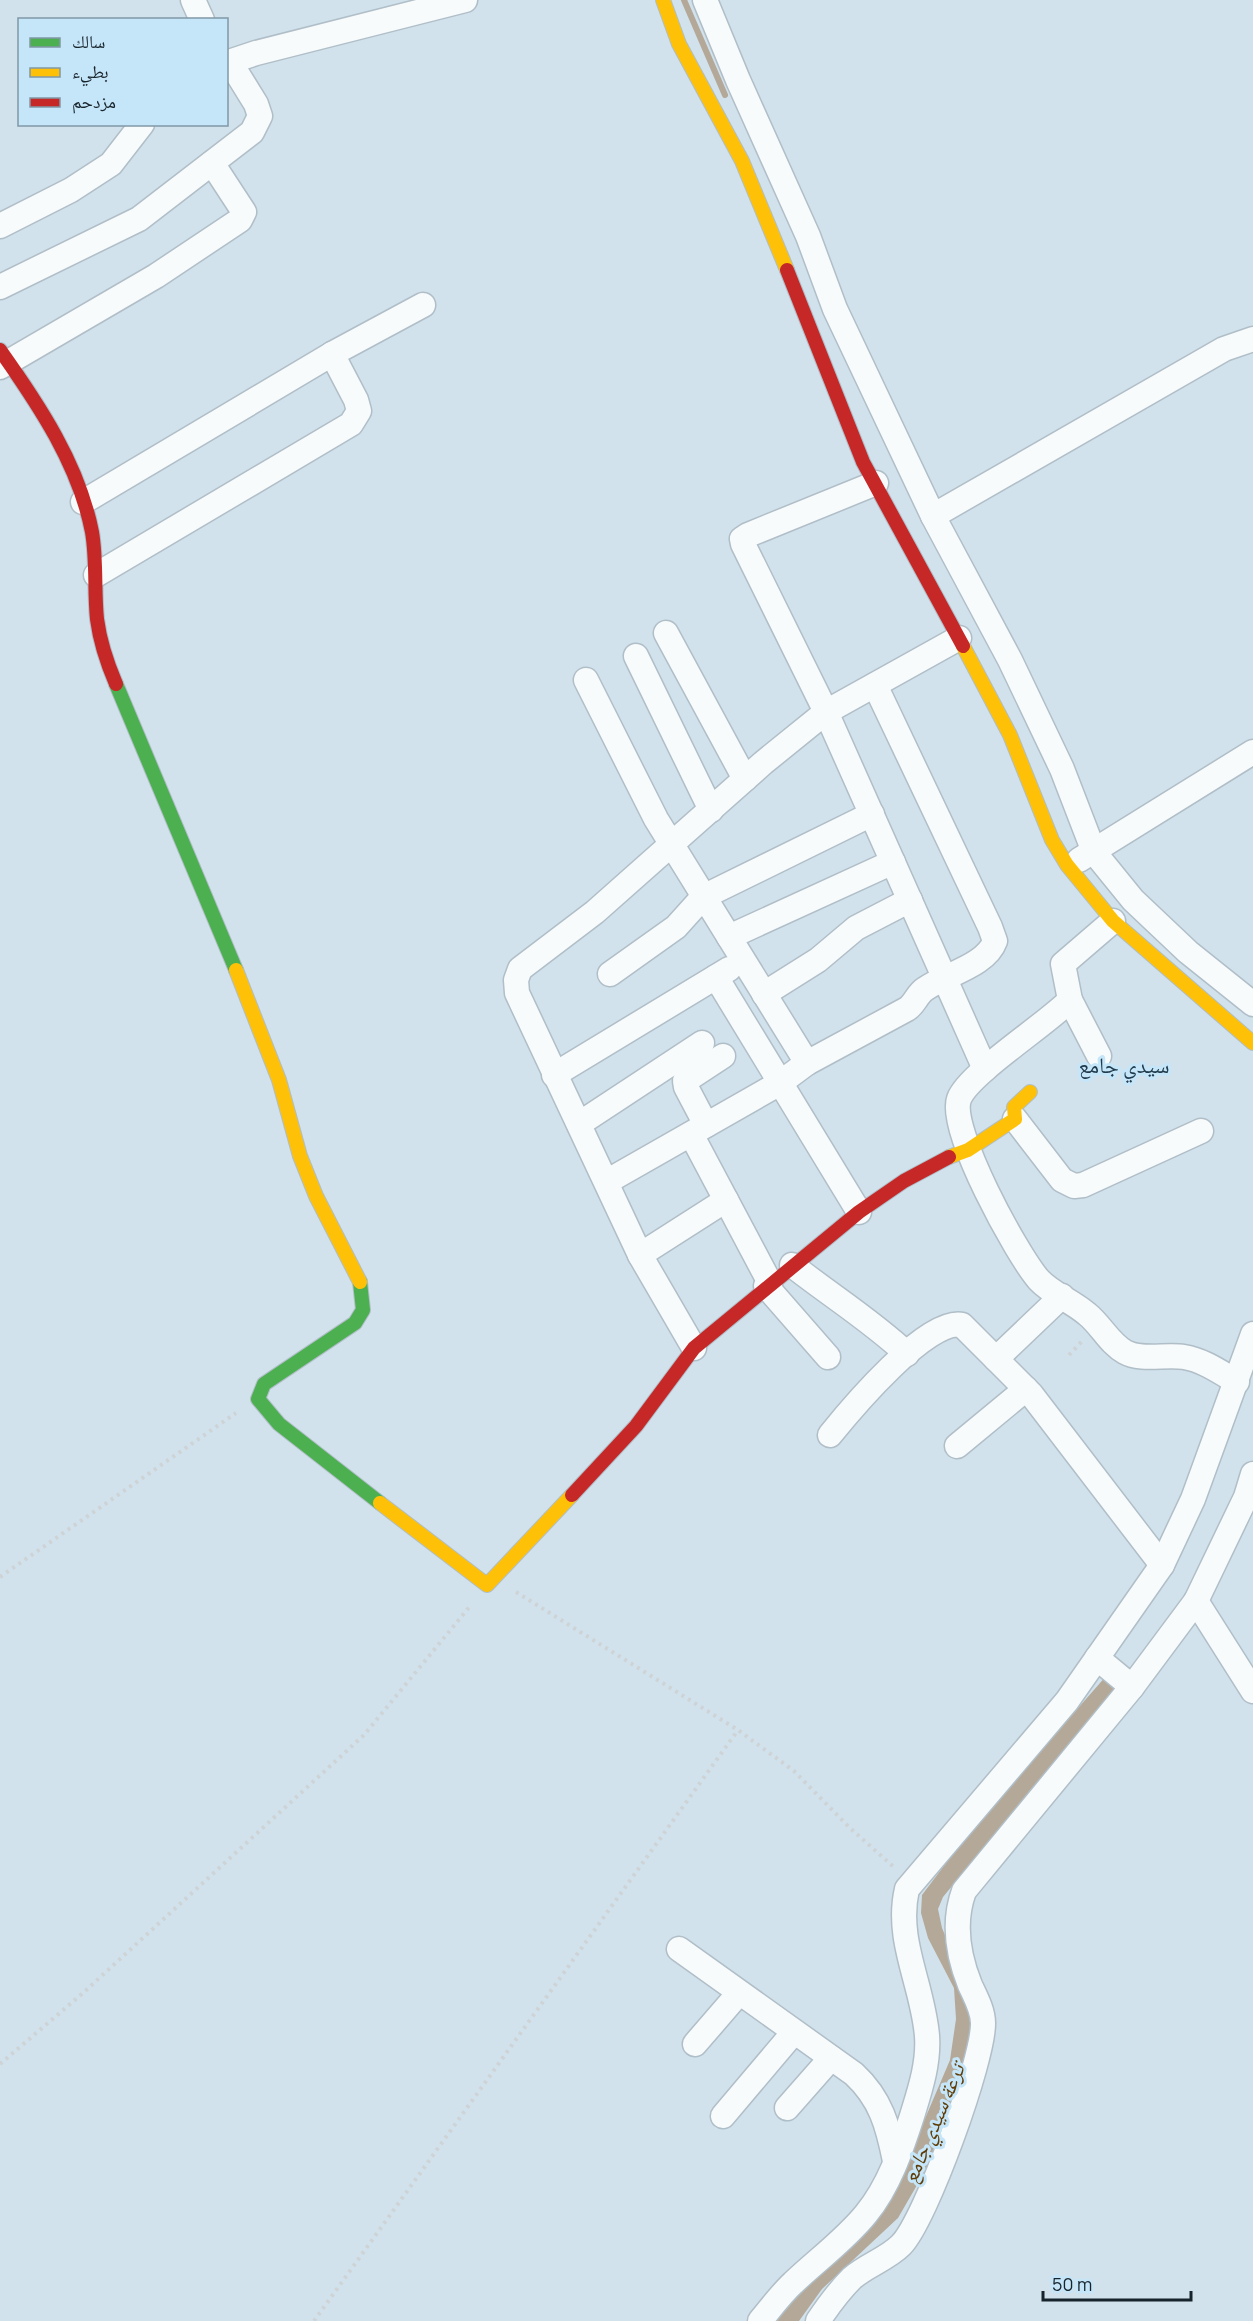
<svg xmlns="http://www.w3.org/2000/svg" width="1253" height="2321" viewBox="0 0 1253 2321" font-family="Manrope,'Noto Naskh Arabic',sans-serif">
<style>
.water{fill:#b4a898}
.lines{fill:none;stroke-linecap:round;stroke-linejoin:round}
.stream{stroke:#b4a898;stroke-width:6}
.street-casing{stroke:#b0bec7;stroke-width:27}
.fast-casing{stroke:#b0bec7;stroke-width:16}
.slow-casing{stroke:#b0bec7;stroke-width:16}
.jam-casing{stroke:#b0bec7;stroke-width:16}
.path{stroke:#ced3d6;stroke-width:4;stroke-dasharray:3 4.5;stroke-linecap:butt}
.street{stroke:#f8fbfc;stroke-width:24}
.fast{stroke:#4caf50;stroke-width:14}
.slow{stroke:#ffc107;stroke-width:14}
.jam{stroke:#c62828;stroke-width:14}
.labels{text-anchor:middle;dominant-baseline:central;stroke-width:6;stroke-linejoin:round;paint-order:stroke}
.water-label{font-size:21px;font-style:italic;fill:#603c07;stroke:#c5e5f9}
.quarter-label{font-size:22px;fill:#203b4b;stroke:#c5e5f9}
</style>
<rect width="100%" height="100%" fill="#d1e2ed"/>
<path class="water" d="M1107 1675 1123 1678 943 1897 938 1909 942 1928 971 1997 973 2047 928 2166 898 2218 822 2289 799 2321H777L790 2300 915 2142 950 2060 956 2019 954 1988 928 1938 921 1913 922 1895 968 1834Z"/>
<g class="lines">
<path class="stream" d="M684 0 725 95"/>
<defs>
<g id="street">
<path d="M193 0 202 20"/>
<path d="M705 0 738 80 808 236 835 309 933 516 1010 660 1062 769 1094 852 1133 900 1188 952 1253 1004"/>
<path d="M226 63 256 53 465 0"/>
<path d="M0 226 71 190 111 164 142 124"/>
<path d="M0 287 139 219 252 132 260 116 256 104 230 62"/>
<path d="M0 367 156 276 240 220 244 212 212 163"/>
<path d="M876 483 748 535 742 539 743 544 826 712 985 1069"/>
<path d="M83 502 332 354 423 305"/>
<path d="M933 516 1224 349 1253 339"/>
<path d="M96 575 351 424 359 411 356 400 332 354"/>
<path d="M666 633 745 779"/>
<path d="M636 656 711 810"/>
<path d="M586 680 656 819 807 1063"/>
<path d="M1079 860 1253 752"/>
<path d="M1113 921 1063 964 1070 1000C1047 1024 968 1074 959 1099 948 1129 1017 1255 1039 1280 1052 1294 1072 1301 1087 1314 1101 1325 1109 1343 1125 1352 1141 1361 1166 1354 1184 1357 1203 1360 1220 1372 1237 1382"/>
<path d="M729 937 893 862"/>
<path d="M610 974 676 927 703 897 872 814"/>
<path d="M716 977 859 1212"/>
<path d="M764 994 818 960 856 928 910 900"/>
<path d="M1070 1000 1099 1056"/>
<path d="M554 1075 729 969"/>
<path d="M1015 1119 1062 1180 1074 1186 1083 1185 1201 1131"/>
<path d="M579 1124 702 1043"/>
<path d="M706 1125 686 1087 685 1081 723 1056"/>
<path d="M691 1134 770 1283"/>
<path d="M608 1181 780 1083 807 1063 907 1009C915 1004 917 994 925 989 946 974 986 966 995 941L990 927 875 685"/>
<path d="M640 1255 726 1200"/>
<path d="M792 1265C830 1295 872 1321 907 1354"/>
<path d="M766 1286 828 1357"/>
<path d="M694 1348 640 1255 517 993 516 980 520 969 595 912 763 763 826 712 959 638"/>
<path d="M996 1359 1062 1296"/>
<path d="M830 1435C851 1409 928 1317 962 1325L1031 1394 1162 1565"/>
<path d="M957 1446 1026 1389"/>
<path d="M1196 1601 1253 1691"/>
<path d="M1097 1658 1132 1687"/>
<path d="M679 1949 854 2074C881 2099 888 2126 895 2161"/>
<path d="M695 2044 739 1993"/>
<path d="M787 2108 831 2058"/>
<path d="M723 2116 794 2032"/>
<path d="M760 2321C771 2308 781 2294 793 2283 817 2260 845 2240 866 2214 889 2186 901 2150 912 2116 920 2090 929 2063 927 2036 923 1985 895 1940 907 1889L1067 1701 1162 1565 1193 1499 1253 1334"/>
<path d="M818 2321C828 2306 839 2291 852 2278 867 2265 887 2259 901 2245 926 2220 984 2058 983 2023 983 2010 975 1996 970 1985 958 1955 953 1921 964 1891L1132 1687 1196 1601 1246 1497 1253 1474"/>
</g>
<g id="fast">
<path d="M116 684 236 970"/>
<path d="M360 1282 363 1310 355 1323 264 1384 258 1399 279 1424 380 1503"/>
</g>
<g id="slow">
<path d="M663 0 679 44 742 161 787 270"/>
<path d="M963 646 1010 735 1052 840 1067 865 1113 921 1253 1043"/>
<path d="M236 970 279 1080 300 1156 316 1196 360 1282"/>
<path d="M949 1157 968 1150 1015 1119 1014 1107 1030 1092"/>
<path d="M380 1503 487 1585 572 1495"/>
</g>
<g id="jam">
<path d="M787 270 863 462 963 646"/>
<path d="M0 350C39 405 79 465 92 532 97 561 94 590 97 619 100 642 107 663 116 684"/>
<path d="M572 1495 636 1426 694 1348 859 1212 904 1181 949 1157"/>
</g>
</defs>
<use href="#street" class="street-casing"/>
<use href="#fast" class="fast-casing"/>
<use href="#slow" class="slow-casing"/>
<use href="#jam" class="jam-casing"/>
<g class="path">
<path d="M1069 1355 1083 1340"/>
<path d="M0 1577 236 1413"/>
<path d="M516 1592 738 1730 794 1771 849 1827 896 1869"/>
<path d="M0 2064 83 1993 364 1735 471 1605"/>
<path d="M314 2321 738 1730"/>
</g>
<use href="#street" class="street"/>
<use href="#fast" class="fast"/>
<use href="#slow" class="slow"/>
<use href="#jam" class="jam"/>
</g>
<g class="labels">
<g class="water-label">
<text transform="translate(933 2123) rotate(-67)">ترعة سيدي جامع</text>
</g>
<g class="quarter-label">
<text x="1124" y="1065">سيدي جامع</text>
</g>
</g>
<rect x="18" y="18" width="210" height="108" fill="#c5e5f9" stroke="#8098a7" stroke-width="1.5"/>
<rect x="30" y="38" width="30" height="9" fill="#4caf50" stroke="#8098a7" stroke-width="1.5"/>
<text x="72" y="48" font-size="18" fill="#18242b">سالك</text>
<rect x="30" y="68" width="30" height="9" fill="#ffc107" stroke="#8098a7" stroke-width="1.5"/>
<text x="72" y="78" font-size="18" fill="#18242b">بطيء</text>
<rect x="30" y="98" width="30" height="9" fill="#c62828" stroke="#8098a7" stroke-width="1.5"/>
<text x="72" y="108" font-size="18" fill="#18242b">مزدحم</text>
<path d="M1043 2291v9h148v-9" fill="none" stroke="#18242b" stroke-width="3"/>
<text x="1052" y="2291" font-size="18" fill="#18242b" stroke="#c5e5f9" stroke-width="4.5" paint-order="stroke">50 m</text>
</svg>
